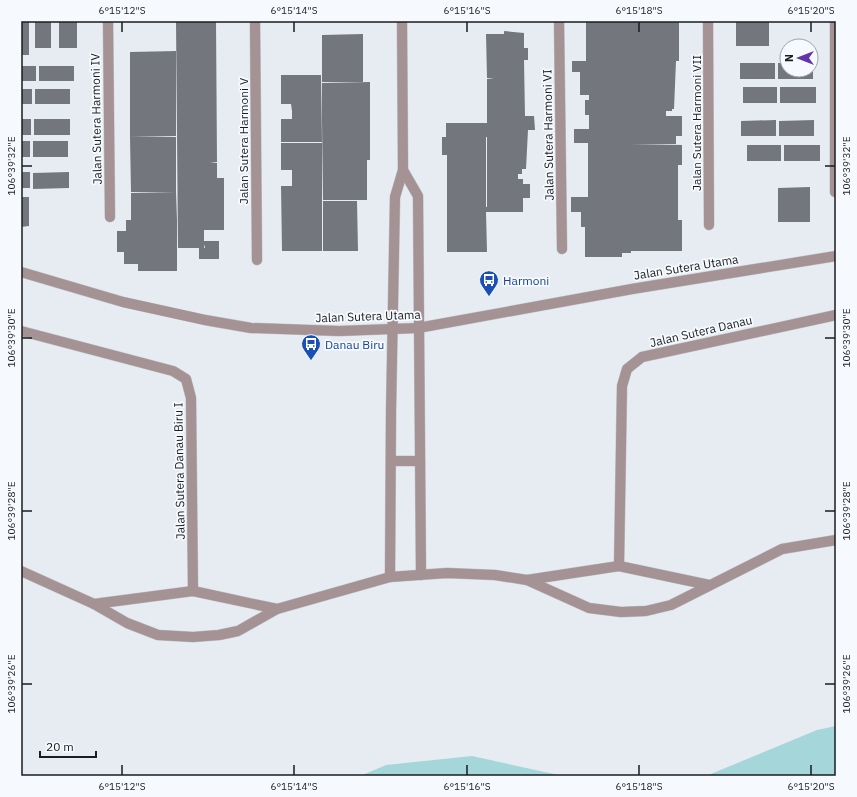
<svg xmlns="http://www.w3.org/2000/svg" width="857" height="797" viewBox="0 0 857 797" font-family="'IBM Plex Sans',sans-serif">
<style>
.water{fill:#a5d7da}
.building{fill:#73777d;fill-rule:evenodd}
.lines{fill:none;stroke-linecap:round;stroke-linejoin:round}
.minor-casing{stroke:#c2c7cc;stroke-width:11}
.tertiary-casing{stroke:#c2c7cc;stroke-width:11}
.minor{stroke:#a59294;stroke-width:10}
.tertiary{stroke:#a59294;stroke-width:10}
.ticks{fill:none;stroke:#1b1d1f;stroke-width:1.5}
.labels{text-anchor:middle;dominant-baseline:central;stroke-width:3.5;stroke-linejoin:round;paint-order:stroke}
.street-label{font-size:12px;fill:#1b1d1f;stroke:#f6fafe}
.transit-label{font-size:12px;fill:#164399;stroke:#f6fafe;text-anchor:start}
.neatline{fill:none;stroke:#1b1d1f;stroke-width:1.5}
.ticks-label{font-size:10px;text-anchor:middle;fill:#1b1d1f}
</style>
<rect width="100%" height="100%" fill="#e7ecf2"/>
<g class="water">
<path d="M836 726V776H706L817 730Z"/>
<path d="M472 756 563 776H360L386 765Z"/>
</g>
<g class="building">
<rect x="21" y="21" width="8" height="34"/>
<rect x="35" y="21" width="16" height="27"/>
<rect x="59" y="21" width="18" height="27"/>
<path d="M176 21H216L217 162 210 163H217V178H224V230H204V241H219V259H199V248H205V244L204 248H178Z"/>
<path d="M586 21H679V61H676L674 109H672V111H666V116H682V136H676V144H631L682 145V165H678V199L631 200 678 199V220H682V251H631V253H622V257H585V227H581V212H571V197H588V143H574V129H589V115H585V100H589V95H580V72H572V61H586Z"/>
<rect x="736" y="21" width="33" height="25"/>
<path d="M504 31 524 33V48H528V60H524L525 116H534L535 130H528L526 169H522V174H518V179H523V184H530V198H523V212H486L487 252H447V155H442V137H446V123H487V79H494L487 78 486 34H504ZM487 137V207H486V137Z"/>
<path d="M363 34V82H322V35Z"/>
<path d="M176 51V109H169H176V136L130 137V52Z"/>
<rect x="740" y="63" width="35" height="16"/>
<path d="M778 63H787V70H811V63H813V79H778Z"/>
<rect x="21" y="66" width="15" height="15"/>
<rect x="39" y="66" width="35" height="15"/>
<path d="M281 75H321L322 142H281V119H292V111L291 104H281Z"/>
<path d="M370 82V121H322V83Z"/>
<rect x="743" y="87" width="34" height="16"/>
<rect x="780" y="87" width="36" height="16"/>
<rect x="21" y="89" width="11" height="15"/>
<rect x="35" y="89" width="35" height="15"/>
<rect x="21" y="119" width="10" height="16"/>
<rect x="34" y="119" width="36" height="16"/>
<path d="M776 120V136H741V121Z"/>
<path d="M814 120V136H779V121Z"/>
<path d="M322 121H370V160H367V200H323Z"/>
<path d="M130 137H176V192H131Z"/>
<rect x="21" y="141" width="9" height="16"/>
<rect x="33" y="141" width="35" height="16"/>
<path d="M281 143H322V251H282L281 186H292V170H281Z"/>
<rect x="747" y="145" width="34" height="16"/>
<rect x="784" y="145" width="36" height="16"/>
<rect x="21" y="172" width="9" height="16"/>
<path d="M69 172V188L33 189V173Z"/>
<path d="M810 187V222H778V188Z"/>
<path d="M176 192 177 220H169H177V271H138V264H124V252H117V231H126V220H131V193Z"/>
<path d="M21 197H29V226L21 227Z"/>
<path d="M323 201H357L358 251H323Z"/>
</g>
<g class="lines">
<defs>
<g id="minor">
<path d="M108 21 110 217"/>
<path d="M255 21 257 260"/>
<path d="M559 21 562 249"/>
<path d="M708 21 709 225"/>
<path d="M403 170 418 196 421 575"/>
<path d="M835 192V21"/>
<path d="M21 331 173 371 186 379 191 398 193 591"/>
<path d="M391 461H420"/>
<path d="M619 566 622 386 627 369 642 357 836 315"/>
<path d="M21 571 94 604 127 623 158 635 193 637 219 635 238 631 277 609 390 577 447 573 495 575 527 580 589 608 621 612 646 611 671 605 782 549 836 540"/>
<path d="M390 577 391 412 395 197 403 170 402 21"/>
<path d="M527 580 619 566 709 585"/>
<path d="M94 604 193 591 277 609"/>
</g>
<path id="tertiary" d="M21 272 123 302 205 320 251 328 339 331 418 328 632 289 836 256"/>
</defs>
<use href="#minor" class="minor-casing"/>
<use href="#tertiary" class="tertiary-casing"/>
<use href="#minor" class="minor"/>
<use href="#tertiary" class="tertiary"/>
</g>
<path class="ticks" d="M122 22V32M294 22V32M467 22V32M639 22V32M811 22V32M22 166H32M825 166H835M22 338H32M825 338H835M22 511H32M825 511H835M22 684H32M825 684H835M122 765V775M294 765V775M467 765V775M639 765V775M811 765V775"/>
<defs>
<symbol id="bus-pin" viewBox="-11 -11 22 30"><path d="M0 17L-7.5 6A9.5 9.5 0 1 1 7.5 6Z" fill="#1a4fb4" stroke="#f6fafe"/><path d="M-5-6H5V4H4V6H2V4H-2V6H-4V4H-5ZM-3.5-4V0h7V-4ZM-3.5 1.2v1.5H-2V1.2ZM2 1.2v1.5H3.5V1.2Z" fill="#fff"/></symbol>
</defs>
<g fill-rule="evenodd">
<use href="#bus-pin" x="478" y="269" width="22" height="30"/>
<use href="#bus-pin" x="300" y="333" width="22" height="30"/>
</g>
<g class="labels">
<g class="street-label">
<text transform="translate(96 119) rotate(-91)">Jalan Sutera Harmoni IV</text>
<text transform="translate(696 123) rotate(-90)">Jalan Sutera Harmoni VII</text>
<text transform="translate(548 135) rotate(-91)">Jalan Sutera Harmoni VI</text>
<text transform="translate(243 141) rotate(-90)">Jalan Sutera Harmoni V</text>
<text transform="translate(686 267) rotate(-9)">Jalan Sutera Utama</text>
<text transform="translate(368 316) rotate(-2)">Jalan Sutera Utama</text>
<text transform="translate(701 331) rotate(-13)">Jalan Sutera Danau</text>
<text transform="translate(179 471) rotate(-91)">Jalan Sutera Danau Biru I</text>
</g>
<g class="transit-label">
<text x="503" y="280">Harmoni</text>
<text x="325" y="344">Danau Biru</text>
</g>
</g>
<rect width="857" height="797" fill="none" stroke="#f6fafe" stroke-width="44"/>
<g transform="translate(799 58) rotate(270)"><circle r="19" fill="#f6fafe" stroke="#9ea2a5"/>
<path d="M0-3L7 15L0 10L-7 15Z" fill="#6234ab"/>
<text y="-6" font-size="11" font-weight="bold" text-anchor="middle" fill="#1b1d1f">N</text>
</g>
<path d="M40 751v6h56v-6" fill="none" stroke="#1b1d1f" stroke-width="2"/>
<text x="46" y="751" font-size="12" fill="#1b1d1f" stroke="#f6fafe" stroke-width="3" paint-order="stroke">20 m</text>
<rect x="22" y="22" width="813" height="753" class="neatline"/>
<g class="ticks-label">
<text x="122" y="14">6°15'12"S</text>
<text x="294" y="14">6°15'14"S</text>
<text x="467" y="14">6°15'16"S</text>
<text x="639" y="14">6°15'18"S</text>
<text x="811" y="14">6°15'20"S</text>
<text transform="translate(846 166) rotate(-90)" y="4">106°39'32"E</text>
<text transform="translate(11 166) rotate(-90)" y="4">106°39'32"E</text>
<text transform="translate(846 338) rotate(-90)" y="4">106°39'30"E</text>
<text transform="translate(11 338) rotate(-90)" y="4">106°39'30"E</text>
<text transform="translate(846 511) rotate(-90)" y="4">106°39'28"E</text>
<text transform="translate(11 511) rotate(-90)" y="4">106°39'28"E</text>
<text transform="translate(846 684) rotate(-90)" y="4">106°39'26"E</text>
<text transform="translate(11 684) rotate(-90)" y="4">106°39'26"E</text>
<text x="122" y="790">6°15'12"S</text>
<text x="294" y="790">6°15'14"S</text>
<text x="467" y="790">6°15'16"S</text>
<text x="639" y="790">6°15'18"S</text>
<text x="811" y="790">6°15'20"S</text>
</g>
</svg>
